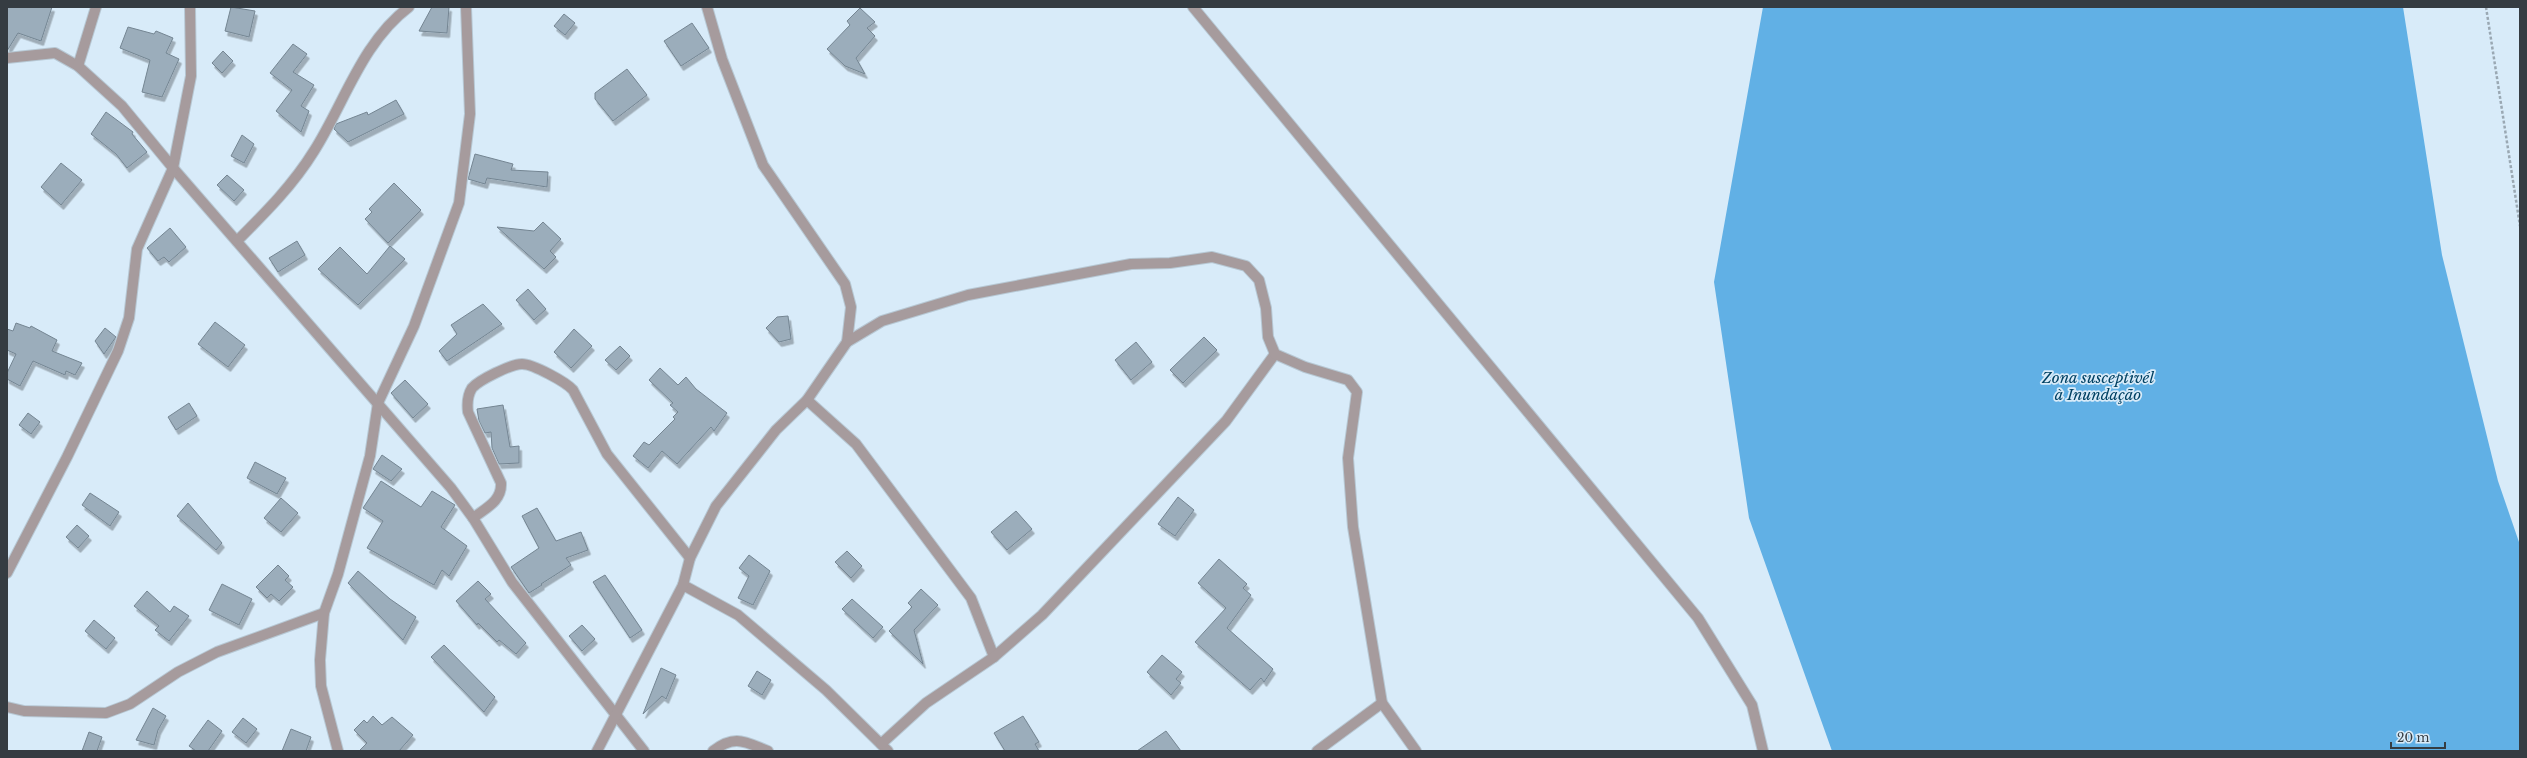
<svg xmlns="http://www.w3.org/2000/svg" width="2527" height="758" viewBox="0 0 2527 758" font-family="'Libre Baskerville',serif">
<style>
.water{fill:#61b0e5}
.building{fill:#9badbb;stroke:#748592;filter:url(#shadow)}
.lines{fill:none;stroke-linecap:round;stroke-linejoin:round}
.street-casing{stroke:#b7c8d4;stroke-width:12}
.path{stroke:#9aa8b3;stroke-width:2.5;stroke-dasharray:3 2;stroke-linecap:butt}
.street{stroke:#a69b9d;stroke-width:10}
.labels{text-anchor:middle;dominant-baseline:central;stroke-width:3.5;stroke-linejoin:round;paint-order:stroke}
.water-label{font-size:15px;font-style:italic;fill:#004163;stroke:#d8ebf9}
</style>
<defs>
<filter id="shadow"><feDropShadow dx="2.5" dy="4.5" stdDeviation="0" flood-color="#0004"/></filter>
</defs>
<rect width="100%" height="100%" fill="#d8ebf9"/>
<path class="water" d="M1763 7H2403L2442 255 2498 481 2520 545V751H1832L1749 518 1714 282Z"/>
<g class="building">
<path d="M7 7H52L41 41 18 33 7 51Z"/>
<path d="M231 7 255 11 249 37 225 31Z"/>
<path d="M432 7H449L447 33 419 31Z"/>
<path d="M860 8 875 22 867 28 875 36 856 58 865 74 845 66 827 49 850 25 847 21Z"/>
<path d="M564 14 575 23 565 35 554 26Z"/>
<path d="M692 23 709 48 681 66 664 41Z"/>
<path d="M128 27 154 34 156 31 173 38 166 53 179 59 162 97 142 92 150 60 120 48Z"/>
<path d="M293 44 307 54 293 72 314 85 301 106 309 111 301 132 276 111 292 90 270 73Z"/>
<path d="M223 51 233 61 222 73 212 63Z"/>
<path d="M627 69 647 95 613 121 595 99V93Z"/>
<path d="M396 100 404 114 348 142 334 129 336 124 367 112 368 115Z"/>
<path d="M106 112 133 132 132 134 147 152 127 168 116 154 91 134Z"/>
<path d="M242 135 254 144 244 163 231 156Z"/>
<path d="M475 154 513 164 511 170 548 172 547 187 487 178 485 184 468 179Z"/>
<path d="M61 163 82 180 61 205 41 187Z"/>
<path d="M227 175 244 190 234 201 217 185Z"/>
<path d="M394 183 421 210 388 243 365 219 372 212 369 209Z"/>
<path d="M543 222 561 239 550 251 556 257 544 269 497 227 534 231Z"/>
<path d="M170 228 186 247 169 262 164 257 158 261 147 248Z"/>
<path d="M297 241 305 255 278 272 269 258Z"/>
<path d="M390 246 405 259 358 305 318 269 340 247 367 274Z"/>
<path d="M528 289 546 309 534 320 516 300Z"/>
<path d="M483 304 502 324 447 361 439 351 457 334 451 325Z"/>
<path d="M788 316 791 339 779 342 766 328 777 317Z"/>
<path d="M215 322 245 345 228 367 198 344Z"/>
<path d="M16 323 30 328 31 326 57 340 52 351 82 363 75 375 66 371 65 375 33 361 20 386 7 379V373L16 354 7 350V329L13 331Z"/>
<path d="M105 328 116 337 104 354 95 341Z"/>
<path d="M574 329 592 346 571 368 554 352Z"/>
<path d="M1204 337 1217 350 1183 383 1170 370Z"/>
<path d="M1136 342 1152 362 1131 380 1115 360Z"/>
<path d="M620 346 630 356 616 370 605 360Z"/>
<path d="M660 368 678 385 686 377 696 389 727 413 714 431 711 427 677 464 662 451 648 468 633 456 644 442 649 445 675 419 673 417 678 412 670 405 673 403 649 380Z"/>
<path d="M405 380 428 404 413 418 391 393Z"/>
<path d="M189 403 197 416 176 430 168 417Z"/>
<path d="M503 405 510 447 519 446V463L499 464 492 448 491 432 485 433 479 421 477 409Z"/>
<path d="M28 413 40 422 31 434 19 425Z"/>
<path d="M382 455 402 469 391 481 373 469Z"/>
<path d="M255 462 286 478 277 494 247 478Z"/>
<path d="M381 481 421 507 432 491 455 505 441 527 467 546 449 576 442 570 434 585 367 548 383 521 363 508Z"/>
<path d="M90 493 119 512 110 526 82 505Z"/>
<path d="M1178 497 1194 510 1175 536 1158 524Z"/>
<path d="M281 498 298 513 281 532 264 518Z"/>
<path d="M188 503 222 543 216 550 177 516Z"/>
<path d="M537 508 556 541 581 532 588 550 566 558 571 565 541 584 542 585 529 593 511 567 539 548 522 516Z"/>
<path d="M1016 511 1032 529 1007 550 991 532Z"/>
<path d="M77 525 89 536 78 548 66 537Z"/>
<path d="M847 551 862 566 851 578 835 562Z"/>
<path d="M749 555 770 571 753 605 738 598 749 576 739 568Z"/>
<path d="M1219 559 1247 584 1243 588 1251 595 1227 628 1273 669 1264 682 1261 678 1250 690 1195 642 1226 608 1198 583Z"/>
<path d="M278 565 289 576 285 580 293 587 279 601 271 594 267 598 256 587Z"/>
<path d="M358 571 390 599 416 617 403 640 348 583Z"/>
<path d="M605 575 642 630 630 638 593 582Z"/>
<path d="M478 581 491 594 485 599 526 643 516 654 499 640 497 642 478 623 477 625 456 601Z"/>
<path d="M222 584 252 599 239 625 209 610Z"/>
<path d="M921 589 938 605 914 630 923 664 889 631 912 607 908 603Z"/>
<path d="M147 591 170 612 174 606 189 616 169 641 155 630 159 626 134 606Z"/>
<path d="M852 599 883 627 873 638 842 609Z"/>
<path d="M94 620 115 638 106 649 85 631Z"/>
<path d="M582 625 595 639 582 651 569 636Z"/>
<path d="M444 645 495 697 484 712 431 657Z"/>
<path d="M1162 655 1182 672 1176 679 1181 683 1171 695 1147 672Z"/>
<path d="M661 668 676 675 666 699 662 696 643 714Z"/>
<path d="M757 671 771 680 762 695 748 686Z"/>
<path d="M153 708 166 716 158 730 154 745 136 740Z"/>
<path d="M373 716 382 725 392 717 413 735 399 751H359L367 743 354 730 364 720 367 723Z"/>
<path d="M1023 716 1039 742 1035 744 1039 751H1005L994 733Z"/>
<path d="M243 718 257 729 246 743 232 732Z"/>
<path d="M208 720 222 731 208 751H196L189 746Z"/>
<path d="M291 729 311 737 306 751H282Z"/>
<path d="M1166 731 1181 751H1137Z"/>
<path d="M89 732 102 737 97 751H82Z"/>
</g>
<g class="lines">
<defs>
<g id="street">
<path d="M707 7 722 59 763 165 845 284 851 307 847 342"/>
<path d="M1193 7 1698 618 1752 705 1763 751"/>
<path d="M7 58 55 53 78 66 122 106 173 168 451 488 473 518 512 582 644 751"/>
<path d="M78 66 96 7"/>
<path d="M237 241C266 212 293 185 314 151 344 104 362 42 409 7"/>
<path d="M807 400 856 444 971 598 994 657"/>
<path d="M473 518C486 508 502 501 501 483L468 412C467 404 467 396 472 388 479 380 511 364 522 364 533 364 566 382 573 390L607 454 690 558"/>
<path d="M7 573 67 457 118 351 129 318 137 249 173 168 191 76 190 7"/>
<path d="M683 585 738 615 826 690 888 751"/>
<path d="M7 707 24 711 106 713 130 704 178 672 217 652 324 613"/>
<path d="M881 744 926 703 994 657 1042 615 1226 421 1275 354"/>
<path d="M338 751 321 686 320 660 324 613 338 574 370 456 378 403 414 326 459 203 470 114 466 7"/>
<path d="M597 751 683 585 690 558 716 506 776 430 807 400 847 342 882 321 968 295 1131 264 1170 263 1212 257 1246 266 1259 280 1266 308 1268 337 1275 354 1305 367 1348 380 1357 392 1348 458 1353 527 1382 703 1416 751"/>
<path d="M713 751C735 734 745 742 768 751"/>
<path d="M1317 751 1382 703"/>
</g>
</defs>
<use href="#street" class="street-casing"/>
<path class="path" d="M2486 7 2520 226"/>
<use href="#street" class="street"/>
</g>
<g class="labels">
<g class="water-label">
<text x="2098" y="377">Zona susceptivél<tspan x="2098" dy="17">à Inundação</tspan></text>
</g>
</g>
<rect width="2527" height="758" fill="none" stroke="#353c42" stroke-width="16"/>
<path d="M2391 742v6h54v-6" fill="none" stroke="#353c42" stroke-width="2"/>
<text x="2397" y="742" font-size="12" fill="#353c42" stroke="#d8ebf9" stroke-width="3" paint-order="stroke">20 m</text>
</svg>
